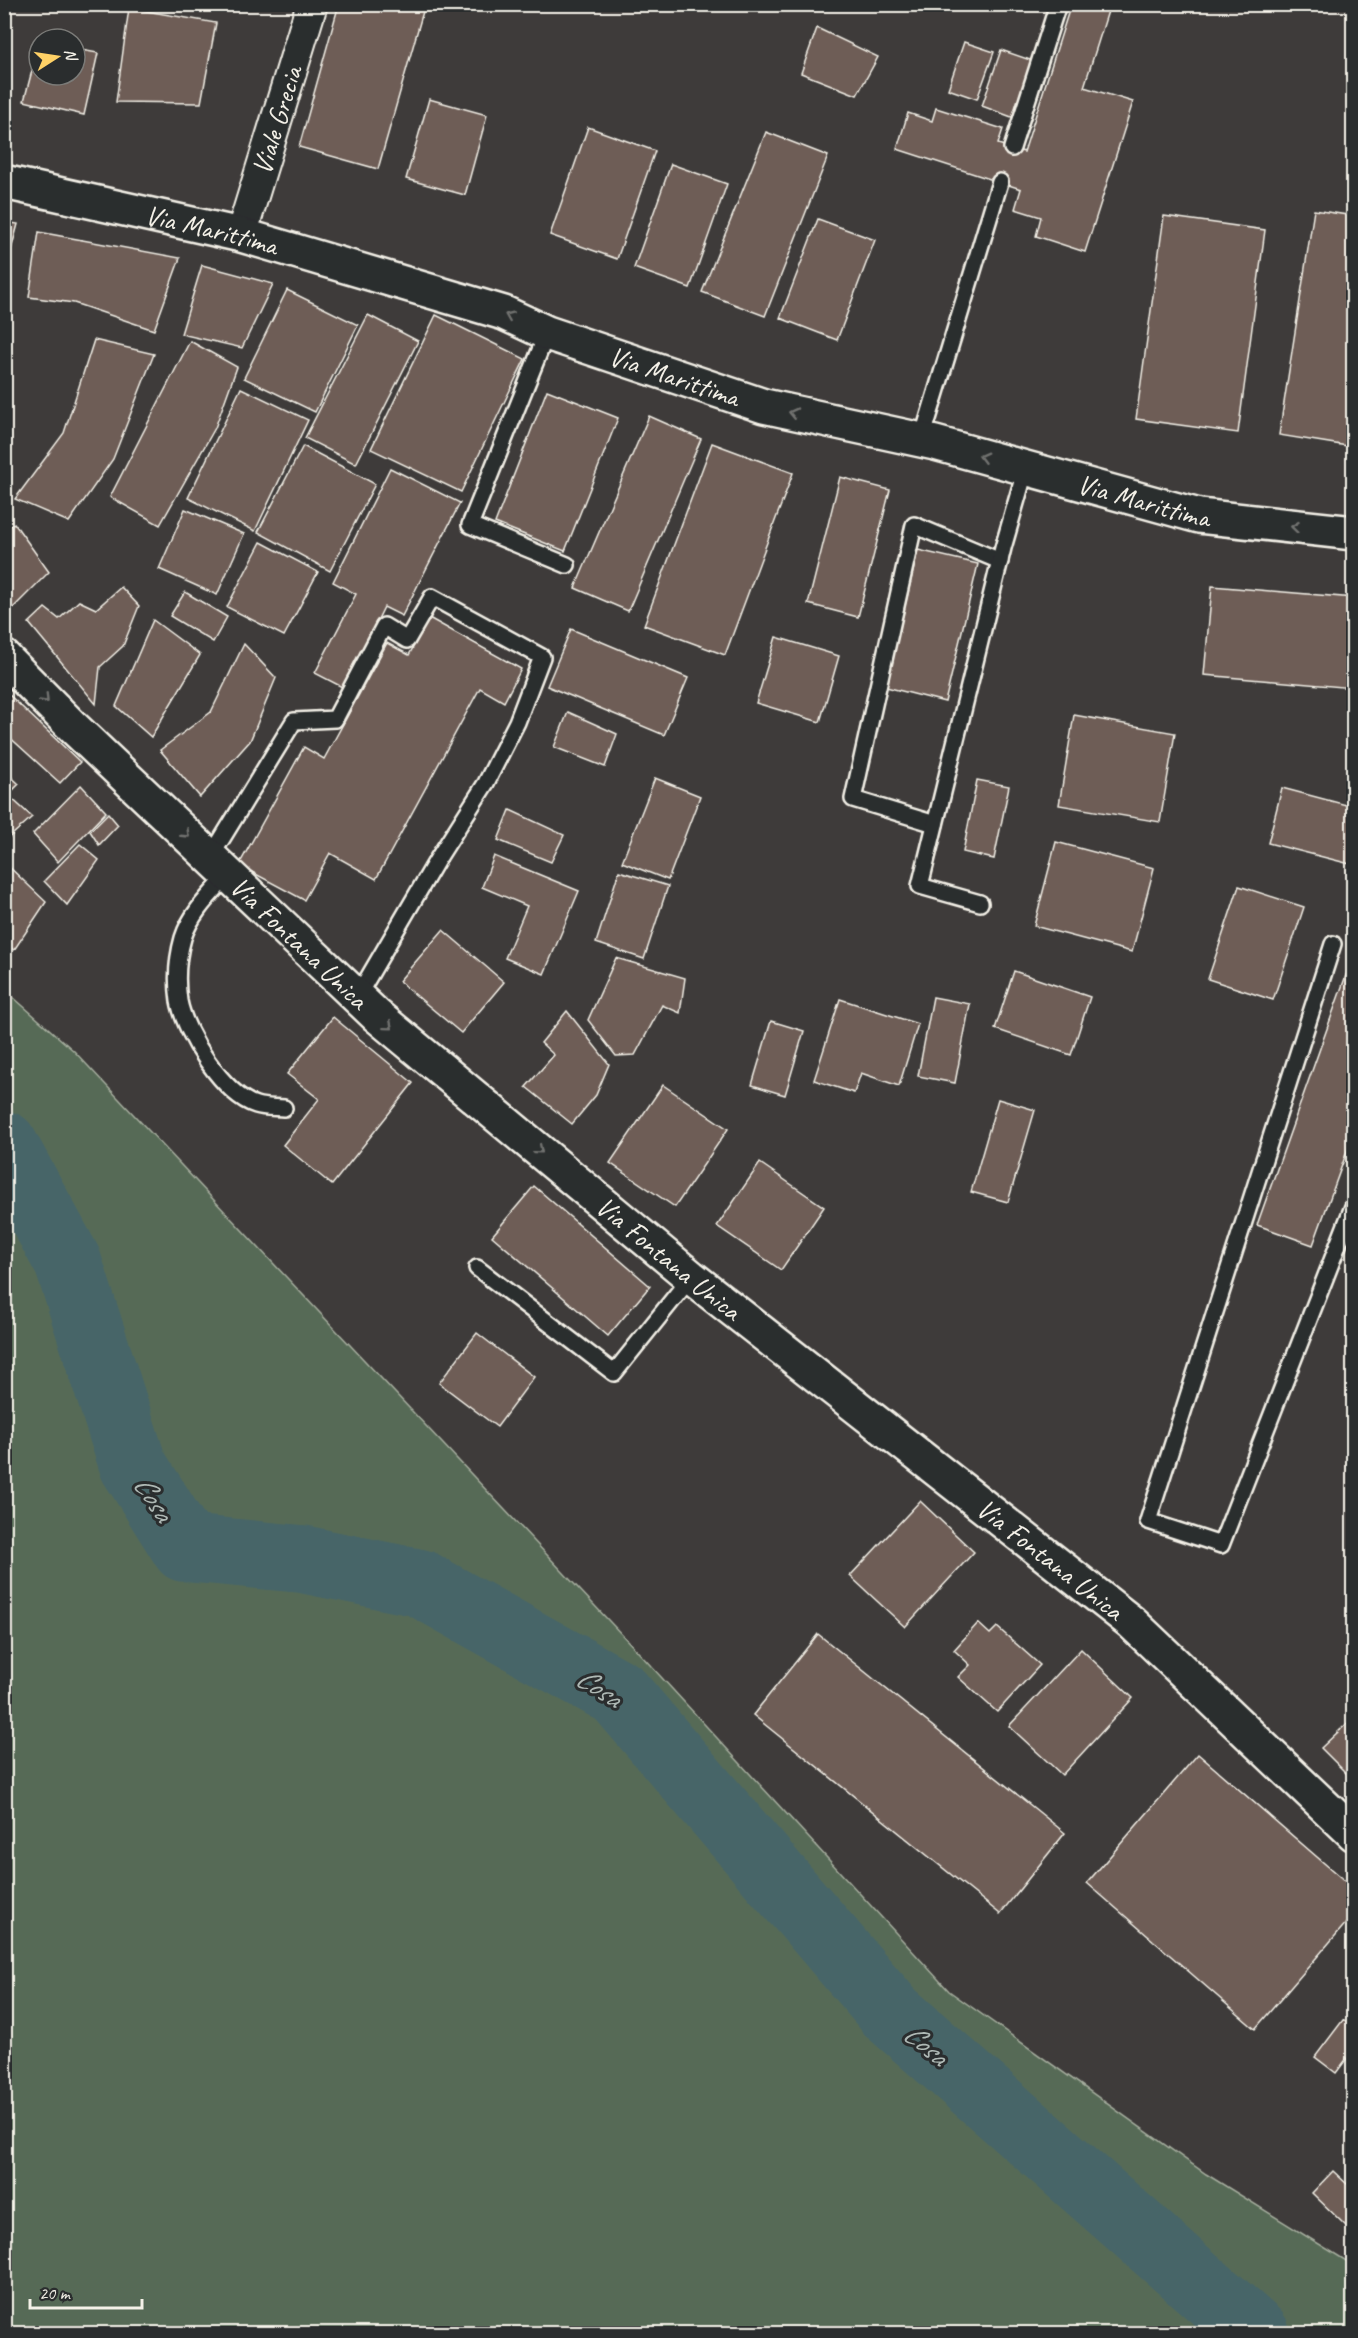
<svg xmlns="http://www.w3.org/2000/svg" width="1358" height="2338" viewBox="0 0 1358 2338" font-family="Caveat,sans-serif">
<style>
.green{fill:#576b56;stroke:#a6ae9f;stroke-width:1.5}
.lines{fill:none;stroke-linecap:round;stroke-linejoin:round}
.river{stroke:#476568;stroke-width:68}
.building{fill:#6e5d57;stroke:#f4f1e8;stroke-width:1.5}
.service-casing{stroke:#f4f1e8;stroke-width:20}
.minor-casing{stroke:#f4f1e8;stroke-width:34}
.secondary-casing{stroke:#f4f1e8;stroke-width:38}
.service{stroke:#2a2d2e;stroke-width:15}
.minor{stroke:#2a2d2e;stroke-width:30}
.secondary{stroke:#2a2d2e;stroke-width:33}
.oneway{stroke:#71726f}
.labels{text-anchor:middle;dominant-baseline:central;stroke-width:6;stroke-linejoin:round;paint-order:stroke}
.street-label{font-size:28px;fill:#f4f1e8;stroke:#2a2d2e}
.water-label{font-size:30px;font-style:italic;fill:#afb9b5;stroke:#2a2d2e}
</style>
<rect width="100%" height="100%" fill="#3e3b3a"/>
<filter id="ink" filterUnits="userSpaceOnUse"><feTurbulence type="fractalNoise" baseFrequency=".0167" numOctaves="2"/><feDisplacementMap in="SourceGraphic" scale="12" xChannelSelector="R" yChannelSelector="G"/><feConvolveMatrix kernelMatrix="1 2 1 2 8 2 1 2 1" color-interpolation-filters="sRGB"/></filter>
<g filter="url(#ink)">
<path class="green" d="M5 990 74 1051 640 1654 949 1991 1206 2174 1353 2265V2333H5Z"/>
<g class="lines">
<path class="river" d="M4 1145 68 1262 133 1465 185 1548 302 1559 420 1583 618 1693 891 2013 1256 2334"/>
</g>
<g class="building">
<path d="M339 4H412L424 8 378 169 299 147Z"/>
<path d="M1071 4H1099L1109 8 1084 87 1133 102 1085 252 1036 236 1041 217 1015 209 1021 189 897 149 908 113 932 121 936 108 1003 129 998 144 1024 152Z"/>
<path d="M129 8 216 23 201 103 116 102Z"/>
<path d="M817 28 878 57 857 95 801 73Z"/>
<path d="M964 42 994 52 977 99 948 89Z"/>
<path d="M39 44V75H75V49L98 53 84 115 24 101Z"/>
<path d="M1001 50 1036 62 1017 119 982 106Z"/>
<path d="M429 99 487 115 465 195 406 179Z"/>
<path d="M588 127 655 151 617 259 550 235Z"/>
<path d="M766 132 828 156 765 316 702 292Z"/>
<path d="M671 164 727 184 690 288 634 268Z"/>
<path d="M1314 210 1354 216V447L1279 435Z"/>
<path d="M1164 216 1265 230 1238 433 1136 419Z"/>
<path d="M818 219 875 240 837 340 780 318Z"/>
<path d="M4 222 18 224 4 276Z"/>
<path d="M39 232 180 258 154 330 74 303 29 297Z"/>
<path d="M202 265 273 284 242 348 181 334Z"/>
<path d="M287 290 358 325 315 412 244 378Z"/>
<path d="M368 315 418 341 356 464 305 438Z"/>
<path d="M436 315 525 359 461 492 371 449Z"/>
<path d="M94 340 154 354 113 459 69 522 15 499 64 433Z"/>
<path d="M190 341 237 367 215 428 160 525 110 497Z"/>
<path d="M241 388 308 420 255 531 188 498Z"/>
<path d="M547 390 618 418 565 551 495 523Z"/>
<path d="M649 416 701 439 628 611 575 588Z"/>
<path d="M712 443 793 473 725 655 644 625Z"/>
<path d="M303 446 375 484 330 571 258 532Z"/>
<path d="M390 468 460 503 402 616 384 607 344 688 315 673 356 594 333 582Z"/>
<path d="M840 477 890 490 858 617 808 604Z"/>
<path d="M185 509 244 534 217 595 159 569Z"/>
<path d="M14 523 49 572 13 608 4 599V532Z"/>
<path d="M261 542 318 572 284 636 227 607Z"/>
<path d="M918 550 978 564 945 702 886 687Z"/>
<path d="M1212 586 1354 598V688L1204 675Z"/>
<path d="M121 587 139 606 123 646 100 667 96 704 29 623 45 608 59 619 79 601 96 609Z"/>
<path d="M185 592 227 617 213 642 170 616Z"/>
<path d="M429 618 521 669 504 702 480 688 376 879 330 853 304 900 239 865 304 747 324 759 387 643 409 655Z"/>
<path d="M153 620 200 655 151 737 116 706Z"/>
<path d="M571 629 688 678 664 735 547 686Z"/>
<path d="M776 637 839 656 820 722 756 703Z"/>
<path d="M244 644 276 678 250 741 200 797 160 750 211 712Z"/>
<path d="M4 690 80 762 60 783 6 734 4 736Z"/>
<path d="M568 712 617 734 605 767 554 747Z"/>
<path d="M1074 715 1175 733 1160 822 1059 805Z"/>
<path d="M4 770 19 784 8 795 32 817 4 842Z"/>
<path d="M655 778 700 796 668 880 622 862Z"/>
<path d="M977 780 1009 786 994 859 963 852Z"/>
<path d="M81 785 106 812 58 862 33 834Z"/>
<path d="M1282 788 1354 807V865L1268 843Z"/>
<path d="M510 810 564 835 551 862 498 840Z"/>
<path d="M108 813 118 825 99 845 90 831Z"/>
<path d="M1056 842 1154 868 1132 952 1034 926Z"/>
<path d="M80 844 99 860 67 905 44 881Z"/>
<path d="M494 856 579 891 544 974 505 958 527 906 482 887Z"/>
<path d="M4 862 46 902 14 950 4 943Z"/>
<path d="M619 871 668 886 644 959 596 943Z"/>
<path d="M1239 886 1304 907 1273 1000 1208 979Z"/>
<path d="M443 930 504 982 461 1033 399 981Z"/>
<path d="M1354 953V1132L1313 1245 1257 1225Z"/>
<path d="M616 958 685 978 680 1013 662 1005 635 1055 616 1056 588 1020Z"/>
<path d="M1014 971 1090 997 1071 1055 995 1029Z"/>
<path d="M933 997 970 1004 955 1083 918 1076Z"/>
<path d="M840 999 918 1024 899 1086 861 1073 854 1093 814 1080Z"/>
<path d="M567 1011 609 1064 596 1095 572 1124 526 1087 554 1055 541 1043Z"/>
<path d="M333 1017 413 1083 332 1185 283 1145 319 1099 287 1074Z"/>
<path d="M771 1021 804 1031 785 1095 752 1085Z"/>
<path d="M663 1085 728 1129 675 1207 610 1163Z"/>
<path d="M998 1099 1035 1110 1008 1202 971 1192Z"/>
<path d="M760 1163 824 1207 781 1270 717 1226Z"/>
<path d="M534 1186 650 1286 608 1336 492 1236Z"/>
<path d="M477 1333 534 1377 497 1427 439 1383Z"/>
<path d="M920 1501 974 1552 905 1627 850 1576Z"/>
<path d="M978 1623 990 1634 997 1627 1040 1665 997 1712 958 1677 970 1665 954 1650Z"/>
<path d="M818 1634 1065 1833 1000 1914 753 1715Z"/>
<path d="M1081 1649 1133 1698 1062 1775 1009 1726Z"/>
<path d="M1354 1717V1781L1321 1748Z"/>
<path d="M1198 1754 1354 1889V1914L1255 2029 1087 1883Z"/>
<path d="M1343 2020 1354 2028V2049L1336 2073 1315 2057Z"/>
<path d="M1333 2171 1347 2184 1354 2177V2220L1347 2227 1312 2193Z"/>
</g>
<g class="lines">
<defs>
<g id="service">
<path d="M1012 148 1058 4"/>
<path d="M547 333 470 525 567 565"/>
<path d="M921 442 1000 182"/>
<path d="M935 824 853 799 914 525 1000 561"/>
<path d="M210 858 294 721 335 719 384 626 407 640 432 597 542 657 517 722 486 783 437 860 357 997"/>
<path d="M228 875C211 894 191 913 183 938 177 959 176 980 179 1001 185 1034 224 1095 256 1105 265 1108 275 1107 284 1108"/>
<path d="M980 903 920 886 1003 548 1026 468"/>
<path d="M1333 944 1148 1521 1221 1545 1354 1204"/>
<path d="M477 1268 614 1373 691 1277"/>
</g>
<g id="minor">
<path id="s1" d="M241 235 312 4"/>
</g>
<g id="secondary">
<path id="s2" d="M4 182 241 235 504 313 547 333 764 406 935 443 1199 516 1354 533"/>
<path id="s3" d="M4 657 73 727 376 1015 691 1277 1131 1622 1354 1834"/>
</g>
</defs>
<use href="#service" class="service-casing"/>
<use href="#minor" class="minor-casing"/>
<use href="#secondary" class="secondary-casing"/>
<use href="#service" class="service"/>
<use href="#minor" class="minor"/>
<use href="#secondary" class="secondary"/>
</g>
<defs><path id="oneway-chevron" d="M-2-3.5L2.5 0L-2 3.5" fill="none" stroke-width="1.6" stroke-linecap="round" stroke-linejoin="round" transform="scale(1.5)"/></defs>
<g class="oneway">
<use href="#oneway-chevron" transform="translate(509 316) rotate(-157)"/>
<use href="#oneway-chevron" transform="translate(793 413) rotate(-167)"/>
<use href="#oneway-chevron" transform="translate(983 457) rotate(-165)"/>
<use href="#oneway-chevron" transform="translate(1295 527) rotate(-174)"/>
<use href="#oneway-chevron" transform="translate(45 699) rotate(46)"/>
<use href="#oneway-chevron" transform="translate(186 834) rotate(43)"/>
<use href="#oneway-chevron" transform="translate(389 1026) rotate(40)"/>
<use href="#oneway-chevron" transform="translate(539 1150) rotate(40)"/>
</g>
</g>
<g class="labels">
<g class="street-label">
<text stroke="none"><textPath href="#s1" startOffset="120">Viale Grecia</textPath></text>
<text stroke="none"><textPath href="#s2" startOffset="213">Via Marittima</textPath></text>
<text stroke="none"><textPath href="#s2" startOffset="699">Via Marittima</textPath></text>
<text stroke="none"><textPath href="#s2" startOffset="1185">Via Marittima</textPath></text>
<text stroke="none"><textPath href="#s3" startOffset="411">Via Fontana Unica</textPath></text>
<text stroke="none"><textPath href="#s3" startOffset="897">Via Fontana Unica</textPath></text>
<text stroke="none"><textPath href="#s3" startOffset="1383">Via Fontana Unica</textPath></text>
</g>
<g class="water-label">
<text transform="translate(154 1498) rotate(58)">Cosa</text>
<text transform="translate(599 1687) rotate(34)">Cosa</text>
<text transform="translate(926 2044) rotate(41)">Cosa</text>
</g>
</g>
<rect width="1358" height="2338" fill="none" stroke="#2a2d2e" stroke-width="24"/>
<rect x="12" y="12" width="1334" height="2314" fill="none" stroke="#f4f1e8" stroke-width="2" filter="url(#ink)"/>
<g transform="translate(57 57) rotate(78)"><circle r="28" fill="#2a2d2e" stroke="#7b7b78" stroke-width="1.5"/>
<path d="M0-4.5L10 22L0 15L-10 22Z" fill="#ffd166"/>
<text y="-9" font-size="16" font-weight="bold" text-anchor="middle" fill="#f4f1e8">N</text>
</g>
<path d="M30 2299v9h112v-9" fill="none" stroke="#f4f1e8" stroke-width="3"/>
<text x="39" y="2299" font-size="18" fill="#f4f1e8" stroke="#2a2d2e" stroke-width="4.5" paint-order="stroke">20 m</text>
</svg>
